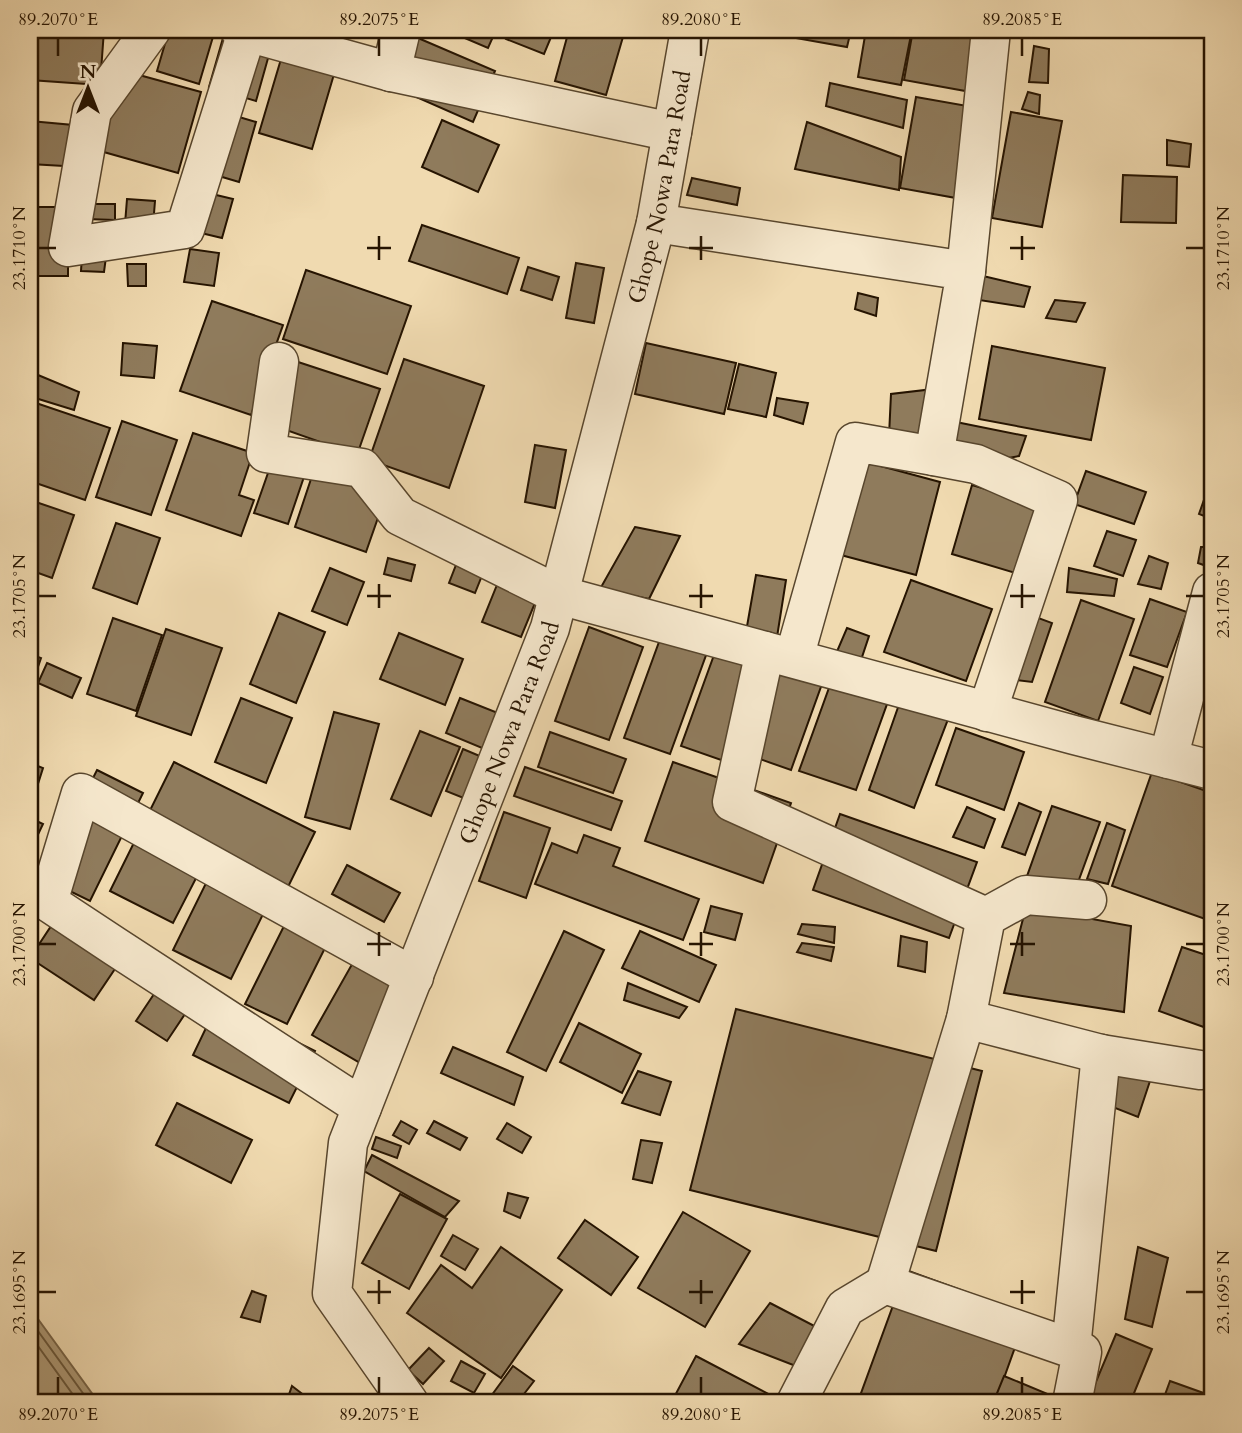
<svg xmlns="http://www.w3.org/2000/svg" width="1242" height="1433" viewBox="0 0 1242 1433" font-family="Cardo,serif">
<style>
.water{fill:#ab9774;stroke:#766346;stroke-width:2}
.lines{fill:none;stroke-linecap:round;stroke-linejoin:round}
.shore{stroke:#68563a;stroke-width:2}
.building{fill:#8f7b5c;stroke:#261401;stroke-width:2}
.street-casing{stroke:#58462d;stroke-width:41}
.street{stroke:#f5e7cc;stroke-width:38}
.ticks{fill:none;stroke:#261401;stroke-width:2.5}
.labels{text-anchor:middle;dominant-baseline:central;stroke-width:5;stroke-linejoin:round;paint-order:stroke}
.street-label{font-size:23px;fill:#261401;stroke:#f5e7cc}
.neatline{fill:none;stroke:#261401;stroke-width:2.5}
.ticks-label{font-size:18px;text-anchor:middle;fill:#261401}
</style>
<rect width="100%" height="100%" fill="#f0dab0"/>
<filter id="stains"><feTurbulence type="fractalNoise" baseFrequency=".00286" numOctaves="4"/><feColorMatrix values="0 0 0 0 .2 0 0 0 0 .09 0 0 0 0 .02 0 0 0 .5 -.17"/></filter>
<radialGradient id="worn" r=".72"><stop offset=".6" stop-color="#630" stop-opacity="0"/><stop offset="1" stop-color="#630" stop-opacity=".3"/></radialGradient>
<path class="water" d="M30 1308 99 1403H30Z"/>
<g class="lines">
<g class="shore">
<path d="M30 1320 90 1403"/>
<path d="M30 1335 79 1403"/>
</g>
</g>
<g class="building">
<path d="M30 30H104L100 85 30 80Z"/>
<path d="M169 30H215L199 84 157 71Z"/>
<path d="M306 30H348L346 38Z"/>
<path d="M446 30H496L488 48Z"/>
<path d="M510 30H554L544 54 506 39Z"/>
<path d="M569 30H625L606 95 555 81Z"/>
<path d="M791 30H851L847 47 790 37Z"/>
<path d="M866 30H912L901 85 858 77Z"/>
<path d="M913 30H982L971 92 904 80Z"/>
<path d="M225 31 272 44 256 101 209 87Z"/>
<path d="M411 35 495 71 473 122 389 85Z"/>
<path d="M1034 46 1049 49 1048 83 1029 82Z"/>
<path d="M284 49 337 64 312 149 259 133Z"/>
<path d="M110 67 201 92 178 173 86 147Z"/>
<path d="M830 83 907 100 903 128 826 106Z"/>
<path d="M1028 92 1040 95 1039 114 1022 109Z"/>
<path d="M916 97 973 107 956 198 900 188Z"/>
<path d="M219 111 256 122 239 182 202 171Z"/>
<path d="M1011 112 1062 121 1042 227 992 218Z"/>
<path d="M442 120 499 145 478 192 422 167Z"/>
<path d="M30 121 84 126 81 167 30 164Z"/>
<path d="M807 122 901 157 899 190 795 169Z"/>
<path d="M1167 140 1191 144 1189 167 1167 165Z"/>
<path d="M1123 175 1177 177 1176 223 1121 222Z"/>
<path d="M692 178 740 188 737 205 687 195Z"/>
<path d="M212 194 233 199 222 238 201 233Z"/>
<path d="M127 199 155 201 153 226 125 224Z"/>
<path d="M86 204H115V220L86 219Z"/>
<rect x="30" y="207" width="38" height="69"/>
<path d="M422 225 519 258 507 294 409 261Z"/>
<path d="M190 249 219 253 214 286 184 282Z"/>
<path d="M82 255 106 257 104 272 81 271Z"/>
<path d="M576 263 604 268 594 323 566 318Z"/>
<path d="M127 264H146V286H128Z"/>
<path d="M528 267 559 277 552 300 521 290Z"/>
<path d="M306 270 411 306 387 374 283 339Z"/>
<path d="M983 276 1030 287 1024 307 979 300Z"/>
<path d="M858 293 878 298 876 316 855 309Z"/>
<path d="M1055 300 1085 303 1076 322 1046 318Z"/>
<path d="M212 301 283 325 251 415 180 391Z"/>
<path d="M123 343 157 346 154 378 121 375Z"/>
<path d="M646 343 736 363 724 414 635 394Z"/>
<path d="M992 346 1105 368 1091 440 979 419Z"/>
<path d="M404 359 484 386 449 488 369 460Z"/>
<path d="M292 360 380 389 357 455 269 424Z"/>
<path d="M739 364 776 373 766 417 728 409Z"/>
<path d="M38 375 79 392 74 410 32 397Z"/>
<path d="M934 389 930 442 889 436 891 394Z"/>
<path d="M777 398 808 403 803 424 774 415Z"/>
<path d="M36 403 110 428 85 500 30 481V421Z"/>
<path d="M122 421 177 440 151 515 96 497Z"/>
<path d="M956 422 1026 436 1019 456 976 464 953 444Z"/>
<path d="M193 433 253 453 239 495 254 500 241 536 166 510Z"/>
<path d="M535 445 566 450 555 508 525 502Z"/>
<path d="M275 453 308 465 288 524 254 513Z"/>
<path d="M862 461 940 482 916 575 837 554Z"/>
<path d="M315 467 387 492 366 552 295 527Z"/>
<path d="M1086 471 1146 492 1134 524 1074 504Z"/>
<path d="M1212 477V519L1199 514Z"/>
<path d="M972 485 1049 508 1029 577 952 554Z"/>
<path d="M30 500 74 515 52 578 30 570Z"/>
<path d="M116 523 160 538 137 604 93 588Z"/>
<path d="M635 527 680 536 649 599 600 589Z"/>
<path d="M1107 531 1136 540 1123 576 1094 566Z"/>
<path d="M1201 547H1212V568L1198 563Z"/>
<path d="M461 552 487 563 475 593 449 583Z"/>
<path d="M1149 556 1168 563 1161 589 1138 584Z"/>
<path d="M388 558 415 565 411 581 384 574Z"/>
<path d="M330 568 364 582 347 625 312 611Z"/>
<path d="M1069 568 1117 579 1114 596 1067 592Z"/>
<path d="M503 570 542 586 521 637 482 622Z"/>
<path d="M756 575 786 580 777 637 746 632Z"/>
<path d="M911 580 992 609 966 681 884 652Z"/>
<path d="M1150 599 1187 612 1167 667 1130 655Z"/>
<path d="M1081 600 1134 619 1098 721 1045 702Z"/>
<path d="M1014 609 1052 623 1032 682 994 677Z"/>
<path d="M279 613 325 632 296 703 250 684Z"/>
<path d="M113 618 162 635 136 711 87 694Z"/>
<path d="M589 627 643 647 609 740 555 721Z"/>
<path d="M847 628 869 636 860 663 835 656Z"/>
<path d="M166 629 222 648 191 735 136 716Z"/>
<path d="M663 631 709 647 670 754 624 738Z"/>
<path d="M399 633 463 659 445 705 380 679Z"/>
<path d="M718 644 761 659 724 761 681 746Z"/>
<path d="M773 650 827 670 791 770 737 751Z"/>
<path d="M30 654 41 658 30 690Z"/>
<path d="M47 663 81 678 72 698 38 683Z"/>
<path d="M1134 667 1163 677 1150 714 1121 703Z"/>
<path d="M834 674 891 693 856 790 799 771Z"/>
<path d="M902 696 950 714 914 808 869 790Z"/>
<path d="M241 698 292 718 266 783 215 762Z"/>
<path d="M460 698 508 717 494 753 446 733Z"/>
<path d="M334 712 379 724 350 829 305 817Z"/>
<path d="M956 728 1024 752 1004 810 936 785Z"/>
<path d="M420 731 460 747 431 816 391 799Z"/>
<path d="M550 732 626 759 613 793 538 767Z"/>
<path d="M463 749 494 762 476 803 446 791Z"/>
<path d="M174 762 315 832 288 887 211 849 173 923 110 891Z"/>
<path d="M673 762 791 803 763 883 645 841Z"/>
<path d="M30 763 43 768 30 809Z"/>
<path d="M525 767 622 801 611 830 514 796Z"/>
<path d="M97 770 143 793 90 901 43 878Z"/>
<path d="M1152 772 1212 793V909L1208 920 1112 886Z"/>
<path d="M1019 803 1041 812 1025 855 1002 847Z"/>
<path d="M1052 806 1100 822 1073 896 1026 879Z"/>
<path d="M967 807 995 819 984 848 953 837Z"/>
<path d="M504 812 550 828 526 898 479 881Z"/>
<path d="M840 814 977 862 949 938 813 890Z"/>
<path d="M30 818 43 824 34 843 30 841Z"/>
<path d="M1107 823 1125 830 1108 884 1087 879Z"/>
<path d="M584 835 620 848 613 866 699 899 683 940 535 884 552 843 577 853Z"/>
<path d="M347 865 400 893 384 922 332 894Z"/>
<path d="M212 871 270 900 231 979 173 950Z"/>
<path d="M299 896 341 916 287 1024 245 1004Z"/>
<path d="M711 906 742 914 735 940 704 932Z"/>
<path d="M1026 907 1131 926 1124 1012 1004 993Z"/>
<path d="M61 911 125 954 94 1000 30 958Z"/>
<path d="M802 924 835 927 834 943 798 934Z"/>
<path d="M564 931 604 950 546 1071 507 1052Z"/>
<path d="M640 931 716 965 699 1002 622 968Z"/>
<path d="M901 936 927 942 925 972 898 966Z"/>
<path d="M802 943 834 947 831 961 797 952Z"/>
<path d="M1182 947 1212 957V1030L1159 1011Z"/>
<path d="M355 959 404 985 362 1064 312 1035Z"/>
<path d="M628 983 687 1007 679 1018 624 1000Z"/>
<path d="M156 991 187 1011 167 1041 136 1021Z"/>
<path d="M218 1003 315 1051 289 1103 193 1055Z"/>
<path d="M736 1009 982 1071 936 1251 690 1190Z"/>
<path d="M579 1023 641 1054 622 1093 560 1062Z"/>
<path d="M453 1047 523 1077 514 1105 441 1073Z"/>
<path d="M1120 1070 1151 1078 1138 1117 1110 1106Z"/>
<path d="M638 1071 671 1082 660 1115 622 1103Z"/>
<path d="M177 1103 252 1140 231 1183 156 1145Z"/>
<path d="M401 1121 417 1130 409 1144 393 1135Z"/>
<path d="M434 1121 467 1138 460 1150 427 1133Z"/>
<path d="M507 1123 531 1137 522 1153 497 1139Z"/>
<path d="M376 1137 401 1146 397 1158 372 1149Z"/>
<path d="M641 1140 662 1143 652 1183 633 1179Z"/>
<path d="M372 1155 459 1201 445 1217 364 1171Z"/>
<path d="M508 1193 528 1198 520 1218 504 1211Z"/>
<path d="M400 1194 447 1219 409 1289 362 1263Z"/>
<path d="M683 1212 750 1251 705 1327 638 1288Z"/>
<path d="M585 1220 638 1257 611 1295 558 1258Z"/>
<path d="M453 1235 478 1249 465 1270 441 1256Z"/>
<path d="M501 1247 562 1290 501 1378 407 1313 441 1265 472 1288Z"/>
<path d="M1138 1247 1168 1258 1152 1327 1125 1319Z"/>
<path d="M906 1270 1027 1314 995 1403H880L860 1396Z"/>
<path d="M252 1291 266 1296 260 1322 241 1317Z"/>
<path d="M770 1303 824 1331 806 1370 739 1344Z"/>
<path d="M1116 1334 1152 1349 1130 1403H1087Z"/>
<path d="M429 1348 444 1361 423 1384 408 1370Z"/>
<path d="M696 1356 776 1398 773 1403H671Z"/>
<path d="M461 1361 485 1374 474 1393 451 1381Z"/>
<path d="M513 1366 534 1381 517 1403H486Z"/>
<path d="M1004 1376 1050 1395 1047 1403H993Z"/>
<path d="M1170 1381 1212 1396V1403H1162Z"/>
<path d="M292 1386 314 1403H286Z"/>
</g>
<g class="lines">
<defs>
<g id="street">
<path d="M151 30 92 111 68 247 185 229 247 32 240 30"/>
<path d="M247 32 391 72 672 132"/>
<path d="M391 72 401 30"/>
<path d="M656 223 966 271 934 456 976 464 1058 500 987 712"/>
<path d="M966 271 991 30"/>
<path d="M279 362 266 453 362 468 400 516 559 595 1074 735 1212 770"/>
<path d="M765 651 732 802 986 917"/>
<path d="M794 658 855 442 934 456"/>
<path d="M1168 759 1212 592"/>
<path d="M966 1019 1101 1054 1200 1070"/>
<path d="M362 1107 116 947 48 902 81 793 414 977"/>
<path d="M885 1284 966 1019 986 917 1026 895 1087 900"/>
<path d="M1071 1348 1101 1054"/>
<path id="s1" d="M409 1403 332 1293 348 1143 550 628 656 223 690 30"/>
<path d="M796 1403 845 1308 885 1284 1082 1352 1072 1403"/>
</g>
</defs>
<use href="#street" class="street-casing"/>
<use href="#street" class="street"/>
</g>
<path class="ticks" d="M58 38V56M379 38V56M701 38V56M1022 38V56M379 236V260M701 236V260M1022 236V260M38 248H56M367 248H391M689 248H713M1010 248H1035M1186 248H1204M379 584V608M701 584V608M1022 584V608M38 596H56M367 596H391M689 596H713M1010 596H1035M1186 596H1204M379 932V956M701 932V956M1022 932V956M38 944H56M367 944H391M689 944H713M1010 944H1035M1186 944H1204M379 1280V1304M701 1280V1304M1022 1280V1304M38 1292H56M367 1292H391M689 1292H713M1010 1292H1035M1186 1292H1204M58 1377V1394M379 1377V1394M701 1377V1394M1022 1377V1394"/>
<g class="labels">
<g class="street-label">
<text stroke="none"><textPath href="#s1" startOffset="1293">Ghope Nowa Para Road</textPath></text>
<text stroke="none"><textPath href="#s1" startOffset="726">Ghope Nowa Para Road</textPath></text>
</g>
</g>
<rect width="1242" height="1433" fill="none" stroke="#f0dab0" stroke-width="77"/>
<g transform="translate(88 88)" stroke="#f5e7cc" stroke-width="5" paint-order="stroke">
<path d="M0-5L12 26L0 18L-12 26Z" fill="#261401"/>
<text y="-10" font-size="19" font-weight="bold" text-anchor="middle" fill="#261401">N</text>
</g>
<rect x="38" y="38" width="1166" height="1356" class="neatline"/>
<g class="ticks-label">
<text x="58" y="25">89.2070°E</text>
<text x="379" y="25">89.2075°E</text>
<text x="701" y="25">89.2080°E</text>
<text x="1022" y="25">89.2085°E</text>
<text transform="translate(19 248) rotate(-90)" y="6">23.1710°N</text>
<text transform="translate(1223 248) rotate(-90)" y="6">23.1710°N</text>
<text transform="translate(19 596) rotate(-90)" y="6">23.1705°N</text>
<text transform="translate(1223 596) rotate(-90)" y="6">23.1705°N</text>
<text transform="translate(19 944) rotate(-90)" y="6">23.1700°N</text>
<text transform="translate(1223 944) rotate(-90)" y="6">23.1700°N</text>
<text transform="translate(19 1292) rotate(-90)" y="6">23.1695°N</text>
<text transform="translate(1223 1292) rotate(-90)" y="6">23.1695°N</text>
<text x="58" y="1420">89.2070°E</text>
<text x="379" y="1420">89.2075°E</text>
<text x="701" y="1420">89.2080°E</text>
<text x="1022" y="1420">89.2085°E</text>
</g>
<rect width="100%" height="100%" filter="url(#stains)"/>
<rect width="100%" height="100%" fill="url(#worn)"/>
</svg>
